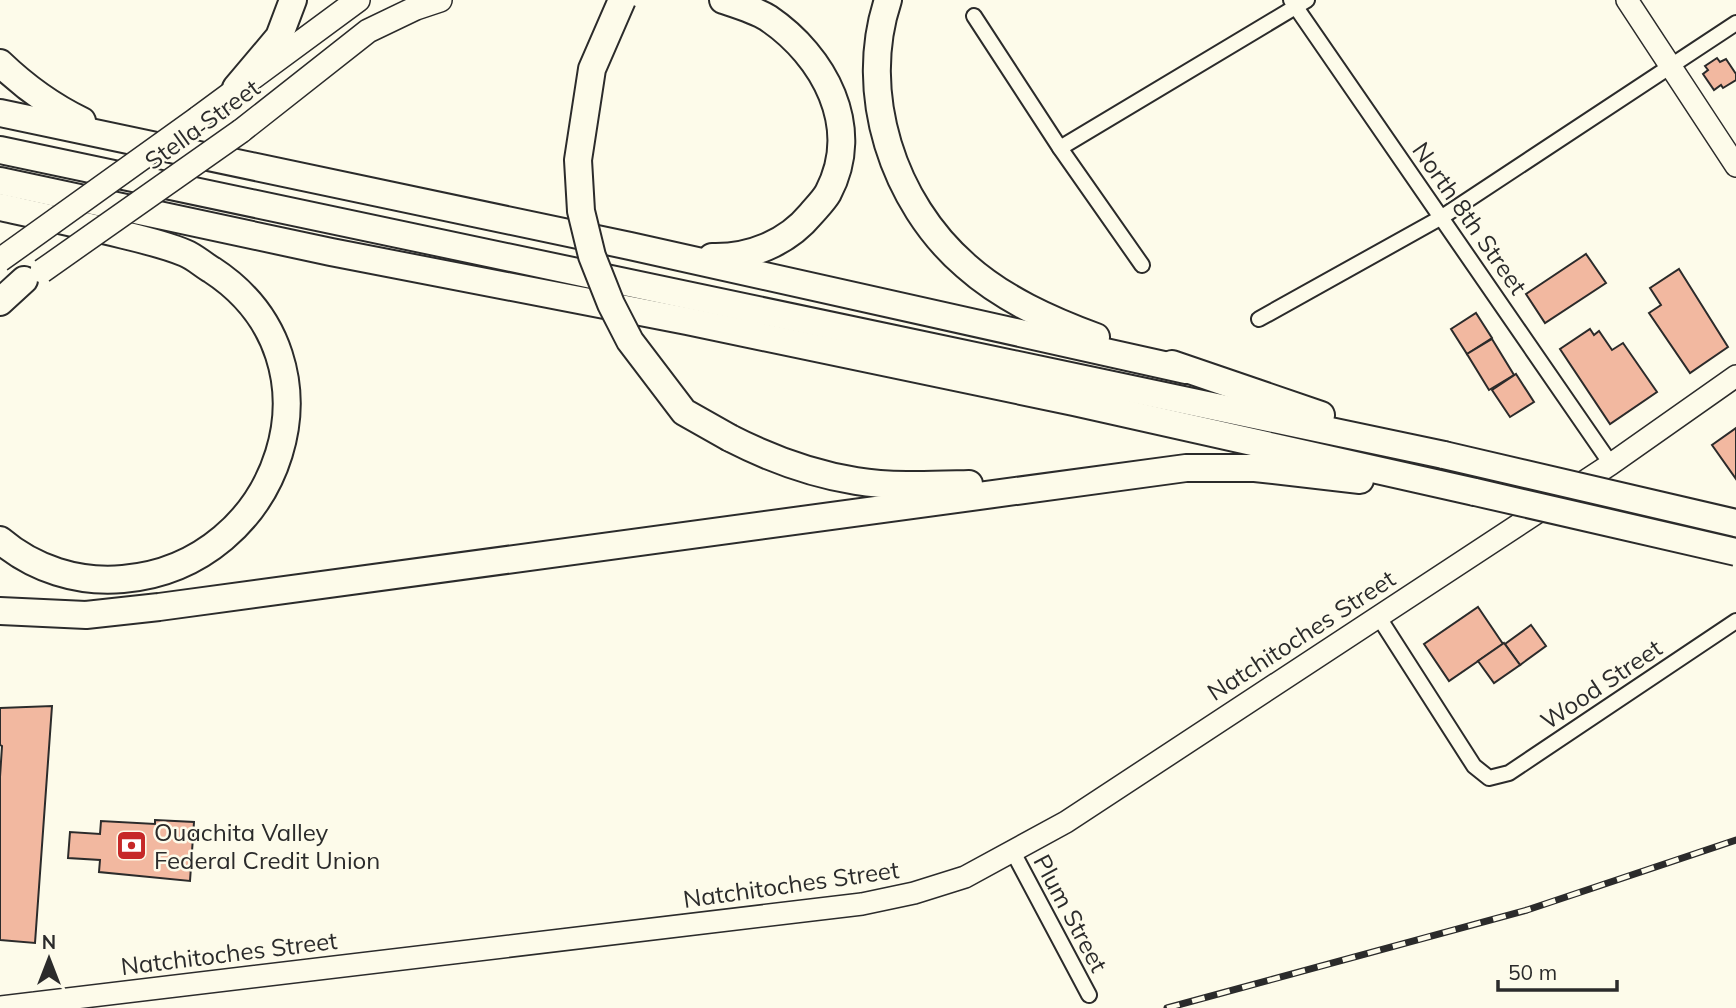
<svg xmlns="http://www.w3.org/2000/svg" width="1736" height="1008" viewBox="0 0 1736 1008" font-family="Mulish,sans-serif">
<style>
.building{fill:#f2b8a0;stroke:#2b2b2b;stroke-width:2}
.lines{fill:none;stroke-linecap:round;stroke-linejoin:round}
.street-casing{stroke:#2b2b2b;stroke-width:18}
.secondary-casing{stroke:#2b2b2b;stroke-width:24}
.primary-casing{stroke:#2b2b2b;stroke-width:26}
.highway-casing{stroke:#2b2b2b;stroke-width:30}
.street{stroke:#fdfbea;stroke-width:14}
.secondary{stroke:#fdfbea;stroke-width:21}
.primary{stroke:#fdfbea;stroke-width:23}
.highway{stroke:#fdfbea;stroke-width:26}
.rail-casing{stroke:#2b2b2b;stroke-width:7}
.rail{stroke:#fdfbea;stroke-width:4.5;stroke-dasharray:13;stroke-linecap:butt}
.primary-bridge-casing{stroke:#2b2b2b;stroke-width:26;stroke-linecap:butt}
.highway-bridge-casing{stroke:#2b2b2b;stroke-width:30;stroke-linecap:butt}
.primary-bridge{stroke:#fdfbea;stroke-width:23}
.highway-bridge{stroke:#fdfbea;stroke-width:26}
.labels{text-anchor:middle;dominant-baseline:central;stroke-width:5;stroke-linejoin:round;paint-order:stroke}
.street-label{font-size:24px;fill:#2b2b2b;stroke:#fdfbea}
.poi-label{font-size:24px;fill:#2b2b2b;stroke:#fdfbea;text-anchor:start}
</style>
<rect width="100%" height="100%" fill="#fdfbea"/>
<g class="building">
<path d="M1717 58 1720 62 1726 59 1736 74V80L1723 88 1721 85 1714 90 1703 74 1708 70 1705 66Z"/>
<path d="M1586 254 1606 283 1545 323 1526 294Z"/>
<path d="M1679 269 1728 347 1690 373 1649 313 1661 305 1650 288Z"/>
<path d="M1476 313 1492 338 1467 354 1451 329Z"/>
<path d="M1590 329 1594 335 1599 331 1612 350 1623 343 1657 392 1610 424 1560 349Z"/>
<path d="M1492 339 1514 375 1489 390 1467 354Z"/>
<path d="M1516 374 1534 402 1510 417 1492 390Z"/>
<path d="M1736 428V479L1712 445Z"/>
<path d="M1478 607 1503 644 1449 681 1424 644Z"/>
<path d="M1531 625 1546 646 1520 665 1505 644Z"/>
<path d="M1504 643 1520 665 1494 683 1478 661Z"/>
<path d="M52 706 35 943 0 940V777L2 746 0 745V708Z"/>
<path d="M155 820 194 822 190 881 99 872 100 860 68 858 70 832 100 834 101 821 155 824Z"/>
</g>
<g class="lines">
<defs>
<g id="street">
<path d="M1291 0 1611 464"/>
<path d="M974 16 1060 148 1142 265"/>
<path d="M1060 148 1307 0"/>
<path d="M1259 319 1442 217 1736 23"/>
<path d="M1378 616 1474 766 1489 778 1509 773 1736 621"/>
<path d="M1013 852 1089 995"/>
</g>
<g id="secondary">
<path d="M1627 0 1736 166"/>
<path d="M0 1007 862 904 914 893 965 877 1066 822 1611 464 1736 376"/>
</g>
<g id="primary">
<path d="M198 118 358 0"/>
<path d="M241 131 368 31 416 8 440 0"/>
</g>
<g id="highway">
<path d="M888 0C857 93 893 203 966 266 1003 299 1050 320 1096 337"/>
<path d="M0 63C25 87 51 106 82 121"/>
<path d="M236 88 279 37 293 0"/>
<path d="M0 113 630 246 1186 370"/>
<path d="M0 150 1444 455"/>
<path d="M0 181 331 252 687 321 1074 402 1475 492"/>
<path d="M0 207C41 216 83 225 124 235 145 240 166 245 185 253 195 257 203 265 212 270 351 361 281 566 123 579 78 583 34 569 0 540"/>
<path d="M712 257C750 258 787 243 811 214 817 207 824 200 828 193 863 127 824 56 768 18 755 10 738 5 723 0"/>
<path d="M0 302 24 280"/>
<path d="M1172 364 1321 415"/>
<path d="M730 438C769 458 813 474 856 481 893 487 932 485 969 484"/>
<path d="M0 611 86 615 159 607 1186 468H1255L1360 480"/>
</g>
</defs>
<use href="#street" class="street-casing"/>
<use href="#secondary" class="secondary-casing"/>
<use href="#primary" class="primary-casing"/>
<use href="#highway" class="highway-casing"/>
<use href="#street" class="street"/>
<use href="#secondary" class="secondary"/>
<use href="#primary" class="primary"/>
<use href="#highway" class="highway"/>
<defs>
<path id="rail" d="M1167 1008 1527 910 1736 840"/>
</defs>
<use href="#rail" class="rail-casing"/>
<use href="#rail" class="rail"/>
<defs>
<g id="primary-bridge">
<path d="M0 260 198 118"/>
<path d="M42 271 241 131"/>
</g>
<g id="highway-bridge">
<path d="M622 0 592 69 578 160 581 211 592 256 611 304 630 341 684 412 730 438"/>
<path d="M1444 455 1736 523"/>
<path d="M1475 492 1736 552"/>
</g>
</defs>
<use href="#primary-bridge" class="primary-bridge-casing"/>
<use href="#highway-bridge" class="highway-bridge-casing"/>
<use href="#primary-bridge" class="primary-bridge"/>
<use href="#highway-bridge" class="highway-bridge"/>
</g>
<defs>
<symbol id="bank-square" viewBox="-11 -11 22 22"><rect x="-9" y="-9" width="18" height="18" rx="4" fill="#c62828" stroke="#fdfbea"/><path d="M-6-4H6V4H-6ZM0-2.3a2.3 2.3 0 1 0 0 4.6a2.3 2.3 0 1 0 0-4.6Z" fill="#fff"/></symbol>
</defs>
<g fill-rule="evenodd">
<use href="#bank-square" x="114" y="828" width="35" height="35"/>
</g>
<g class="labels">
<g class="street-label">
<text transform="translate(202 124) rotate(-36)">Stella Street</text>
<text transform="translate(1470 218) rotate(55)">North 8th Street</text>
<text transform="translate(1301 635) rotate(-33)">Natchitoches Street</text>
<text transform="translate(1601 684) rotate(-34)">Wood Street</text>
<text transform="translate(791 884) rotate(-8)">Natchitoches Street</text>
<text transform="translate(1071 913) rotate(62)">Plum Street</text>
<text transform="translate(229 953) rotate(-7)">Natchitoches Street</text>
</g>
<g class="poi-label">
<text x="154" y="832">Ouachita Valley<tspan x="154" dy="28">Federal Credit Union</tspan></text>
</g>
</g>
<g transform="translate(49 959)" stroke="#fdfbea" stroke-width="5" paint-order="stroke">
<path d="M0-5L12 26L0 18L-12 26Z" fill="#2b2b2b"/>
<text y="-10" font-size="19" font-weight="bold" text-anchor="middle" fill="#2b2b2b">N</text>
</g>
<path d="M1498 980v10h119v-10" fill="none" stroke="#2b2b2b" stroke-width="3.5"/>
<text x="1508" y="980" font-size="21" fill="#2b2b2b" stroke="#fdfbea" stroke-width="5" paint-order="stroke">50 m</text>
</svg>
